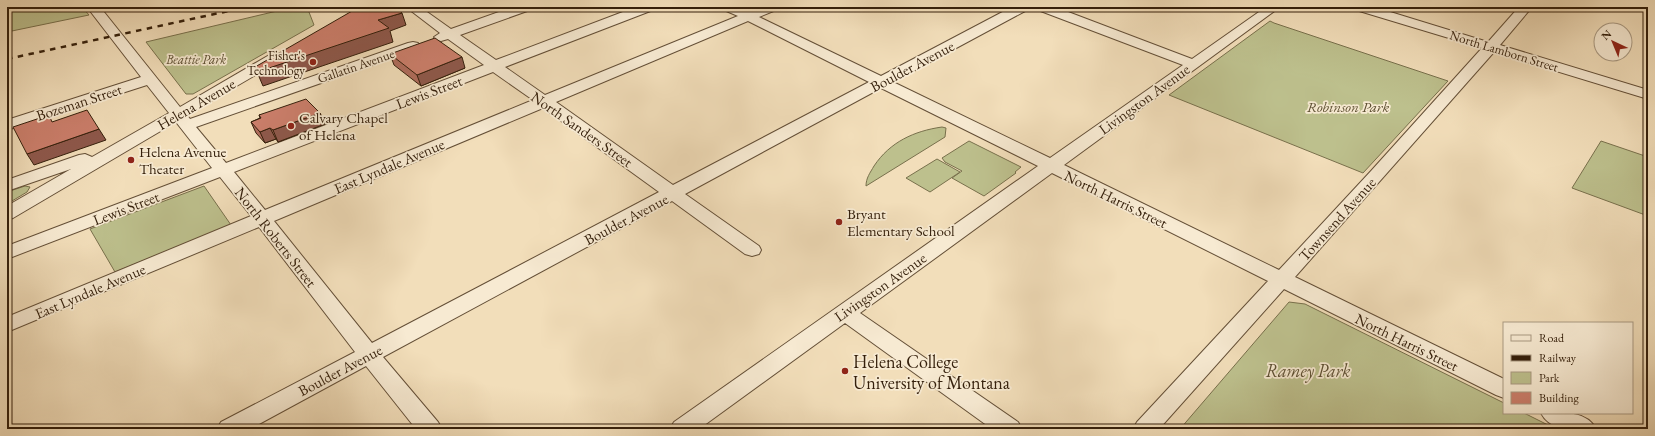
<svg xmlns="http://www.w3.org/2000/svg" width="1655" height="436" viewBox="0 0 1655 436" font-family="'EB Garamond',serif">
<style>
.green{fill:#bdc08d;stroke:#78704c}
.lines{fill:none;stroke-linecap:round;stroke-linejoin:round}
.minor-casing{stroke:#644f37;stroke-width:2}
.minor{fill:#f7ead2;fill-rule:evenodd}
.rail{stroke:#341f0b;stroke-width:2.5;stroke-dasharray:5.5 5.5;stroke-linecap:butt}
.wall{fill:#af6c5c;stroke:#341f0b}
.shaded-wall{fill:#8e584b;stroke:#341f0b}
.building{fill:#cb7e6b;stroke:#341f0b}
.poi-dot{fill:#8f2418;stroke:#f7ead2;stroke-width:1.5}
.labels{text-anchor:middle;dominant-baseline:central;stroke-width:3.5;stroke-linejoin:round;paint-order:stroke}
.far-street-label{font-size:13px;fill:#341f0b;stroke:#f7ead2}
.far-poi-label{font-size:13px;fill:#341f0b;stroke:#f7ead2;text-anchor:end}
.far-park-label{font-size:13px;font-style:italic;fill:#5d4f32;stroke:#f7ead2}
.street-label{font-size:15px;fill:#341f0b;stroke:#f7ead2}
.park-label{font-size:15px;font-style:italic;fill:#5d4f32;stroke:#f7ead2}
.poi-label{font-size:15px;fill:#341f0b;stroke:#f7ead2;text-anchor:start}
.near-poi-label{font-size:18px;fill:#341f0b;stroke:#f7ead2;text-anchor:start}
.near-park-label{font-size:18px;font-style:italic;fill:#5d4f32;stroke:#f7ead2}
</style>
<rect width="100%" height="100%" fill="#f2deba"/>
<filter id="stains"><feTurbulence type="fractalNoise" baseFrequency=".005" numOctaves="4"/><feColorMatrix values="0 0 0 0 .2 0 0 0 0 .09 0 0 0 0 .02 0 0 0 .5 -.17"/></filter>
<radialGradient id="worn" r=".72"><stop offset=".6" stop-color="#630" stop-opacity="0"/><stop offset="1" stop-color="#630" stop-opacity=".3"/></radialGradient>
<g class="green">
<path d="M7 7H82L89 15 7 32Z"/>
<path d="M294 7H307L314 25 193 94H186L146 42Z"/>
<path d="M1270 21 1274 23 1448 81 1363 173 1169 95Z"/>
<path d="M942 127 946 128 945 137 866 186C866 178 870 173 874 166 890 142 914 131 942 127Z"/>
<path d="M969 141 1021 167 1015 172 1016 173 984 196 952 178 962 171 945 162 942 158Z"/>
<path d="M1601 141 1648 157V216L1572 188Z"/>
<path d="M937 159 960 172 930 192 906 178Z"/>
<path d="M25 186 30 187 27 192 7 204V192Z"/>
<path d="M204 186 231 225 115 272 90 229Z"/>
<path d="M1289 302 1305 304 1504 403V413H1524L1556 429H1180Z"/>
</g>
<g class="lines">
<defs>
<g id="minor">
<path d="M87 7H100L180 107 271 54 276 53 281 54 283 57 281 60 187 115 190 119 408 43 413 42 418 43 420 46 418 49 196 127 226 163 484 65 448 39 441 41 436 40 434 37 440 33 406 7H420L451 29 513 7H531L530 10 460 35 496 60 636 7H654L653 10 505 67 545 95 738 16 724 10 723 7H739L749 12 760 7H777L776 10 759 17 881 76 1012 7H1028L1027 10 893 82 1050 158 1183 65 1038 10 1037 7H1055L1192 59 1266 7H1280L1064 165 1279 270 1371 171 1482 48 1356 10 1355 7H1374L1488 42 1519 7H1532L1500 45 1648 90V99L1494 52 1295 277 1504 379V398L1496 395 1284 289 1159 429H1133L1137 422 1268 281 1052 173 860 313 1018 422 1022 429H992L845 323 699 429H670L674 422 1038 166 881 88 685 194 759 246 761 250 759 254 752 256 745 254 672 201 383 357 438 422 442 429H416L366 366 250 429H217L221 422 355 352 259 227 7 332V317L251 216 220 177 7 259V246L212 168 176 122 13 218 7 220V206L71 169 7 191V180L79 155 85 154 92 157 169 113 147 85 7 130V120L141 77ZM748 21 869 82 673 185 556 102ZM493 72 533 100 265 210 234 172ZM543 108 659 192 372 343 274 221Z"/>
<path d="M1541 413C1559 413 1586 409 1596 429 1577 429 1551 433 1541 413Z"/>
</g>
</defs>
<use href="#minor" class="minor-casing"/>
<use href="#minor" class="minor"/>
<path class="rail" d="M7 59 247 7"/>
</g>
<g class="wall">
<path d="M390 54 465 68 421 86 394 65Z"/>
<path d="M320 113 325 124 278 142 276 139 265 143 256 133 251 122 260 118 259 115Z"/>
</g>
<g class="shaded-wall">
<path d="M402 13 406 25 390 31 393 42 263 86 257 72 378 20Z"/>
<path d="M462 57 465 68 421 86 417 75Z"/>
<path d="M320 113 325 124 278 142 273 130Z"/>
<path d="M270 128 276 139 265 143 260 132Z"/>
<path d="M99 129 106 140 34 165 27 154Z"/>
</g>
<g class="building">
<path d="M359 7H395L402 13 378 20 389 28 257 72 255 67Z"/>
<path d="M435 38 462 57 417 75 390 54Z"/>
<path d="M306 99 320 113 273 130 270 128 260 132 251 122 261 118 259 115Z"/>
<path d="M87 110 99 129 27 154 13 127 49 115 52 122Z"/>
</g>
<g class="poi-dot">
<circle cx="313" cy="62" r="4"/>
<circle cx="291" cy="126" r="4"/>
<circle cx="131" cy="160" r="4"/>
<circle cx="839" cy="222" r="4"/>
<circle cx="845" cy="371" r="4"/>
</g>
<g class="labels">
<g class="far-street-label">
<text transform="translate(1504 51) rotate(17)">North Lamborn Street</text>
<text transform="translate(356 66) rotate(-19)">Gallatin Avenue</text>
</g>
<g class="far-poi-label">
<text x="305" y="55">Fisher's<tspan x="305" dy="15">Technology</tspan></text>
</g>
<g class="far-park-label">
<text x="196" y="59">Beattie Park</text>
</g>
<g class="street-label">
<text transform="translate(912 66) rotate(-28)">Boulder Avenue</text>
<text transform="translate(429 92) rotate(-21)">Lewis Street</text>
<text transform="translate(1144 99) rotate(-36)">Livingston Avenue</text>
<text transform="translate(79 102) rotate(-18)">Bozeman Street</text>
<text transform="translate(196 104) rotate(-30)">Helena Avenue</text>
<text transform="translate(582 129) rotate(35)">North Sanders Street</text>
<text transform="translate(389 166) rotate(-23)">East Lyndale Avenue</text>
<text transform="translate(1116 199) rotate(26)">North Harris Street</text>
<text transform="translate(126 208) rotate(-21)">Lewis Street</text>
<text transform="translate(626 219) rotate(-28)">Boulder Avenue</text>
<text transform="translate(1337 219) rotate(-48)">Townsend Avenue</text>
<text transform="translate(276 237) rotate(52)">North Roberts Street</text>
<text transform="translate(880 287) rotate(-35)">Livingston Avenue</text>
<text transform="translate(90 291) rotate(-23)">East Lyndale Avenue</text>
<text transform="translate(1407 342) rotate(26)">North Harris Street</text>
<text transform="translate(340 370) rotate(-28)">Boulder Avenue</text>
</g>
<g class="park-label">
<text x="1348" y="106">Robinson Park</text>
</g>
<g class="poi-label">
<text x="299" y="117">Calvary Chapel<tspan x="299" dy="17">of Helena</tspan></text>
<text x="139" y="151">Helena Avenue<tspan x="139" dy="17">Theater</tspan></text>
<text x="847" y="213">Bryant<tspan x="847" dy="17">Elementary School</tspan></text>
</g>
<g class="near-poi-label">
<text x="853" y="361">Helena College<tspan x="853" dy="21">University of Montana</tspan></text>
</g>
<g class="near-park-label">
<text x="1308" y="370">Ramey Park</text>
</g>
</g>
<rect width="1655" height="436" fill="none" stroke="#f2deba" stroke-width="24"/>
<rect x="8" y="8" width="1639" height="420" fill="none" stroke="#341f0b" stroke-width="2"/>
<rect x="12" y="12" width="1631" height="412" fill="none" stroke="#341f0b"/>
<rect x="1503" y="322" width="130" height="92" fill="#f7ead2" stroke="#a99982"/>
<rect x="1511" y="335" width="20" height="6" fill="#f7ead2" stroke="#a99982"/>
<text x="1539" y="342" font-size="12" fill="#341f0b">Road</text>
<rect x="1511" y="355" width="20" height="6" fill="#341f0b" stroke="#a99982"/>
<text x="1539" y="362" font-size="12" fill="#341f0b">Railway</text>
<rect x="1511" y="372" width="20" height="12" fill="#bdc08d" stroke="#a99982"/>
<text x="1539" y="382" font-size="12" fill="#341f0b">Park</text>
<rect x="1511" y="392" width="20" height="12" fill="#cb7e6b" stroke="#a99982"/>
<text x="1539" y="402" font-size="12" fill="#341f0b">Building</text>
<g transform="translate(1613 42) rotate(316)"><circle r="19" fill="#f7ead2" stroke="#a99982"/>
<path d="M0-3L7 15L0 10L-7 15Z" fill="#8f2418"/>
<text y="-6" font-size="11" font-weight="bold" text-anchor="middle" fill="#341f0b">N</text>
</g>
<rect width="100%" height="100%" filter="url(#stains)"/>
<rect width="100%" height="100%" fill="url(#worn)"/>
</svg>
